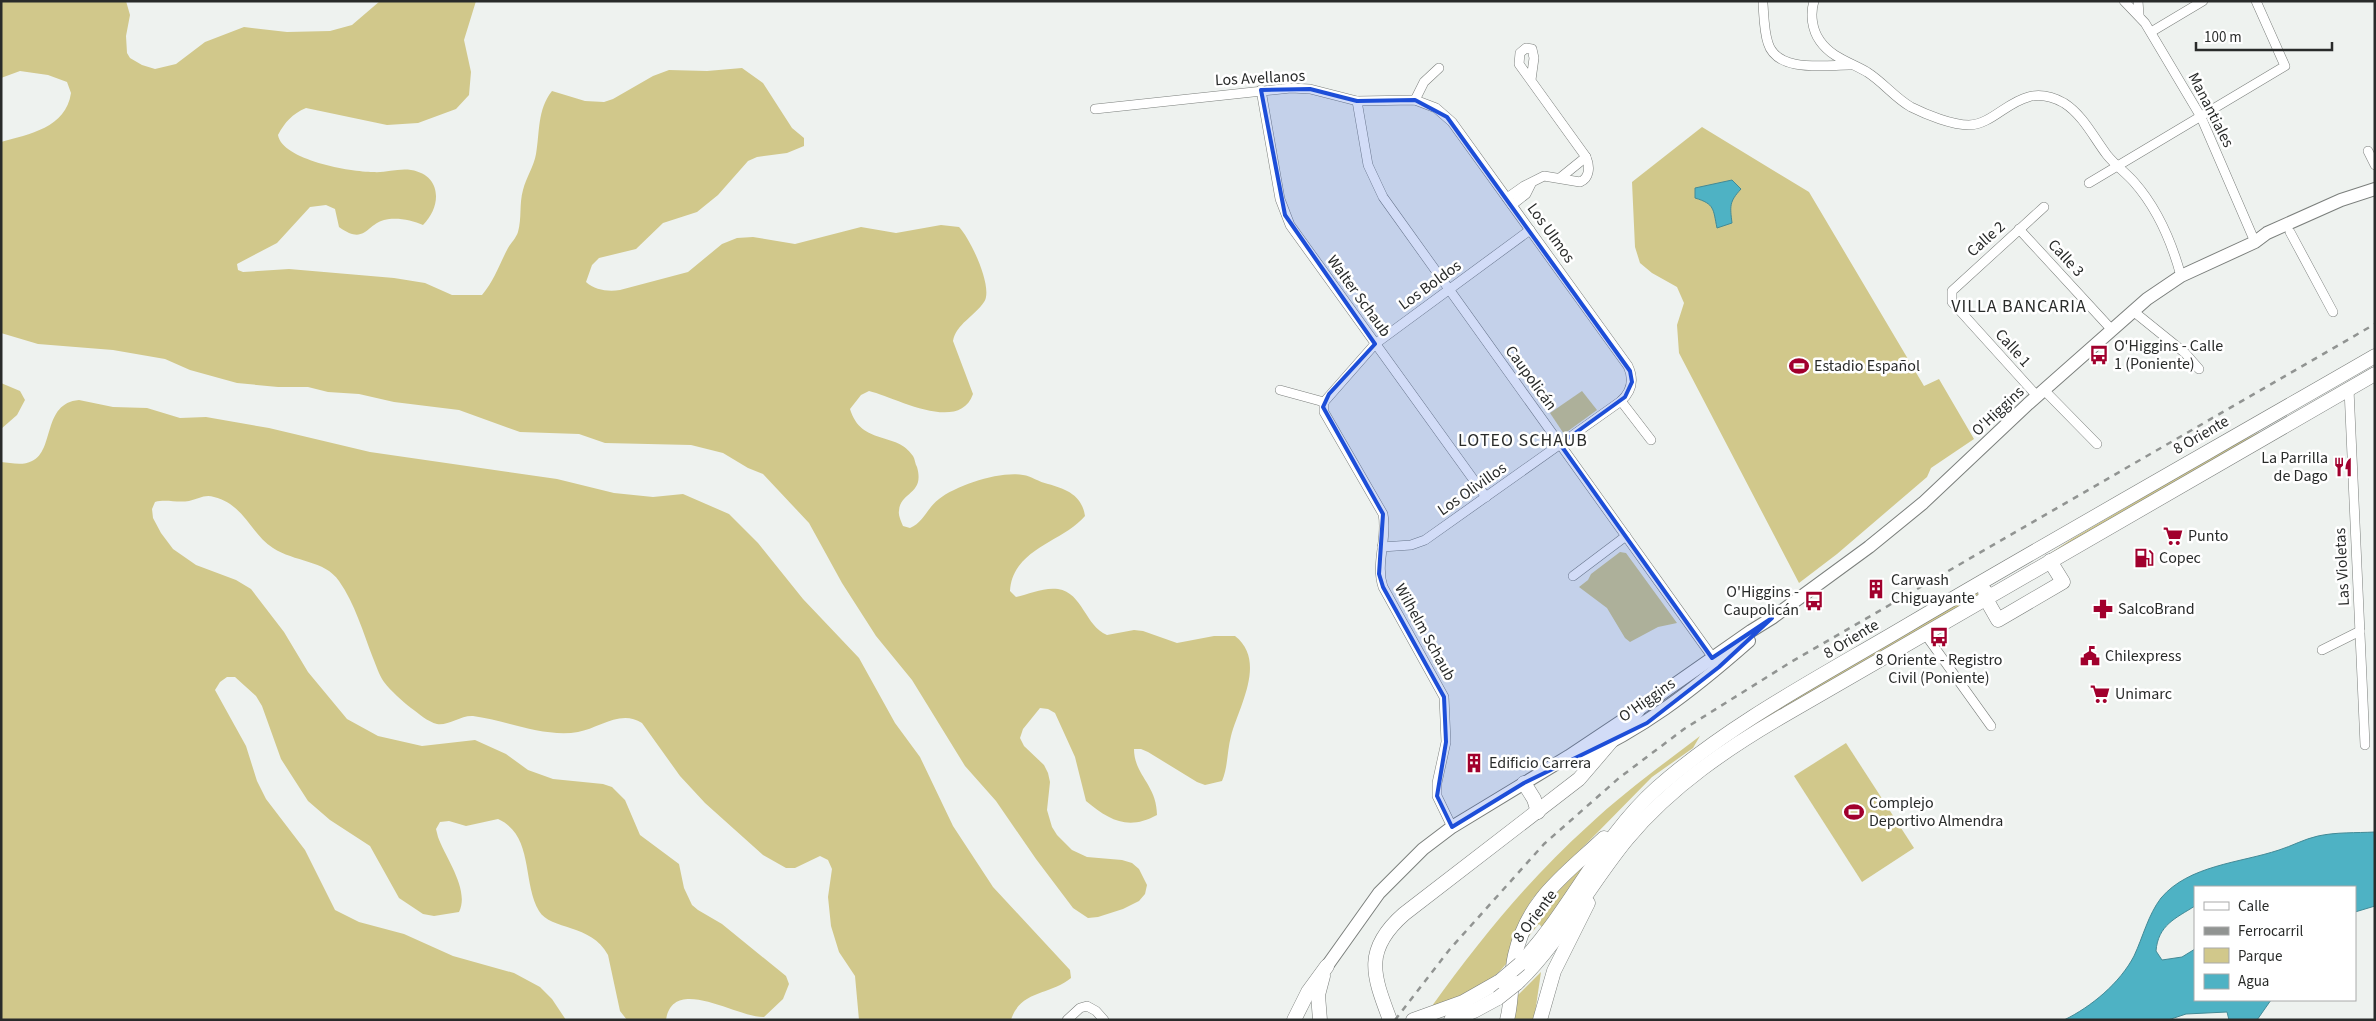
<svg xmlns="http://www.w3.org/2000/svg" width="2376" height="1021" viewBox="0 0 2376 1021" font-family="'Source Sans 3',sans-serif">
<style>
.green{fill:#d1c88b}
.water{fill:#4eb2c4;stroke:#438a96}
.lines{fill:none;stroke-linecap:round;stroke-linejoin:round}
.street-casing{stroke:#7b7f7c;stroke-width:10}
.secondary-casing{stroke:#7b7f7c;stroke-width:14}
.primary-casing{stroke:#7b7f7c;stroke-width:15}
.street{stroke:#fff;stroke-width:9}
.secondary{stroke:#fff;stroke-width:12}
.primary{stroke:#fff;stroke-width:14}
.rail{stroke:#919492;stroke-width:2.5;stroke-dasharray:6 6;stroke-linecap:butt}
.primary-bridge-casing{stroke:#7b7f7c;stroke-width:15;stroke-linecap:butt}
.primary-bridge{stroke:#fff;stroke-width:14}
.marked{fill:#1d4ed8;fill-opacity:0.2;stroke:#1d4ed8;stroke-width:4;stroke-linejoin:round}
.labels{text-anchor:middle;dominant-baseline:central;stroke-width:5;stroke-linejoin:round;paint-order:stroke}
.street-label{font-size:16px;fill:#292b2a;stroke:#fff}
.poi-label{font-size:16px;fill:#292b2a;stroke:#fff;text-anchor:start}
.neighbourhood-label{font-size:18px;letter-spacing:1px;fill:#292b2a;stroke:#fff}
</style>
<rect width="100%" height="100%" fill="#eef2ef"/>
<g class="green">
<path d="M1 1H126L130 15 126 36 127 53 130 58 142 65 155 69 176 64 205 42 244 27 287 32 330 31 352 25 380 1H476L464 40 471 72 469 95 456 109 418 123 387 125 306 108C292 114 285 122 278 135 282 160 351 172 373 172 386 173 398 168 411 170 442 175 442 206 423 225 412 220 396 217 384 220 367 224 365 246 339 227L335 209 326 205 310 207 277 243 237 264 238 270 243 272 289 269 394 278 425 283 452 295H482C494 281 499 265 508 248 511 243 516 238 518 232 522 218 519 204 523 190 526 178 534 166 536 154 540 132 537 110 552 91L585 101 604 102 613 99 653 76 669 70 707 71 742 68 763 83 792 128 804 138V146L787 153 757 157 748 161 718 195 697 212 663 223 636 249 599 258 592 265 586 282C595 290 608 292 620 290L688 272 722 244 737 238 753 237 795 244 861 227 896 233 941 225 959 227C970 238 994 288 984 302 975 316 956 324 953 341L973 394C959 434 895 397 869 391L861 395 850 409C861 446 897 431 913 456 915 459 915 464 917 467 925 495 900 491 899 511 898 515 901 521 903 526L910 528C924 522 927 508 939 499 957 485 1000 471 1023 475 1031 476 1039 482 1048 484 1066 489 1082 495 1085 516 1063 542 1012 549 1010 591L1016 597C1029 594 1044 587 1058 589 1083 593 1085 626 1107 635L1134 630 1143 631 1177 643 1214 636H1235C1267 661 1239 706 1231 736 1227 751 1228 767 1222 781L1205 785 1197 782 1148 752 1141 749H1134C1134 775 1157 785 1157 815 1128 831 1109 820 1086 801L1075 757 1055 713 1048 709 1040 708 1023 729 1020 738 1024 746 1044 765 1048 773 1050 782 1047 810 1052 827 1057 835 1072 850 1087 857 1122 860 1132 863 1139 869 1147 885 1145 894 1139 901 1123 909 1098 917 1088 918 1073 908 1036 859 996 801 965 766 912 680 876 636 842 583 809 523 763 474 748 468 723 453 691 445 605 443 579 434 520 432 459 410 394 402 359 394 328 392 308 387H278L237 383 190 370 165 359 113 350 38 344 1 333V142C29 134 66 128 71 93L67 82 48 75 20 71 1 78Z"/>
<path d="M1702 127 1809 192 1924 386 1939 379 1974 439 1931 468 1927 477 1837 554 1799 583 1679 353 1677 325 1684 303 1677 287 1652 273 1640 263 1635 247 1632 182Z"/>
<path d="M1 383 20 391 25 400 17 415 1 429Z"/>
<path d="M1582 391 1597 410 1564 434 1550 413Z"/>
<path d="M79 400 113 407 147 408 180 418 206 417 269 428 370 452 557 479 614 493 653 497 683 494 729 514 758 543 803 599 859 658 895 723 920 757 953 826 993 887 1070 970 1071 978C1051 995 1020 990 1011 1020H859L855 976 839 952 831 926 828 897 832 869 828 860 820 856 795 868H786L763 855 705 803 680 776 642 723C621 709 599 728 578 732 545 738 505 720 473 716 461 715 448 726 437 724 428 722 418 713 411 708 402 701 391 691 384 682 379 675 376 665 373 658 363 632 355 604 339 581 325 560 294 562 273 548 250 533 245 505 214 497 205 494 198 499 189 501 177 503 166 499 155 502L152 509 153 518 161 533 173 549 196 565 236 580 251 589 284 632 308 672 347 719 378 736 422 746 475 740 506 754 528 770 553 779 603 784 612 787 625 800 640 835 679 864 684 888 692 905 698 910 722 924 786 976 789 984 783 999 764 1017C737 1018 673 974 666 1020H627L620 1011 608 955C591 923 551 931 539 911 522 882 534 835 498 819L466 826 449 821 440 822 436 829 438 837C446 859 470 890 459 912L434 916 423 914 399 898 370 846 330 820 308 801 281 759 262 706 256 696 235 677H227L220 682 215 690 246 746 257 781 266 799 305 850 335 910 359 922 404 934 453 956 514 973 540 987 552 999 566 1020H1V462C11 463 23 466 32 461 55 451 42 403 79 400Z"/>
<path d="M2259 432 2262 433 1997 588 2072 539 2227 448Z"/>
<path d="M1620 552 1626 553 1677 623 1658 627 1630 642 1625 638 1607 608 1579 587 1588 580 1591 574Z"/>
<path d="M1977 592 1979 596 1688 772 1692 762 1755 721Z"/>
<path d="M1700 736 1693 748 1652 777 1533 898 1523 914 1507 963 1499 972 1471 995 1432 1006C1479 941 1528 880 1588 826 1623 793 1662 765 1700 736Z"/>
<path d="M1846 743 1914 848 1862 882 1794 776Z"/>
<path d="M1587 863 1544 929 1539 924 1524 942 1534 920 1548 897Z"/>
<path d="M1541 972 1534 1020H1512L1514 999Z"/>
</g>
<g class="water">
<path d="M1732 180 1741 189C1729 202 1730 206 1732 223L1717 228C1713 209 1715 204 1695 198V188Z"/>
<path d="M2375 832V906L2355 912V887H2195V906C2176 918 2158 925 2156 951L2162 960 2182 957 2195 949V1000H2271L2257 1020H2229L2227 1012 2186 1014 2168 1020H2064C2091 1007 2120 983 2134 956 2143 937 2148 915 2161 898 2189 865 2240 863 2279 850 2292 846 2304 839 2318 836 2336 832 2356 833 2375 832Z"/>
</g>
<g class="lines">
<defs>
<g id="street">
<path d="M1814 1C1810 14 1812 30 1820 41 1832 58 1850 62 1867 72 1883 82 1895 98 1911 107 1927 115 1952 125 1969 125 2001 124 2019 78 2064 103 2083 115 2094 138 2107 155 2115 165 2126 173 2134 182 2157 208 2172 243 2181 276"/>
<path d="M2124 1 2145 23 2201 117 2255 242"/>
<path d="M2138 1 2139 15"/>
<path d="M1763 4C1764 17 1764 31 1768 43 1777 73 1825 65 1849 65"/>
<path d="M2151 32 2203 1"/>
<path d="M1261 90 1280 199 1290 225 1486 497"/>
<path d="M1415 100 1424 82 1439 68"/>
<path d="M1357 101 1368 165 1383 197 1716 662"/>
<path d="M1095 109 1291 88 1310 89 1357 101 1415 100 1436 108 1452 122 1628 366C1634 379 1632 391 1621 401L1425 540 1411 545 1382 547"/>
<path d="M2368 151 2375 165"/>
<path d="M1560 178 1586 157"/>
<path d="M2089 183 2285 66 2256 1"/>
<path d="M1507 198 1524 186 1544 176 1580 182C1590 178 1590 166 1586 157L1519 64 1520 53 1526 48 1532 49 1534 58 1531 80"/>
<path d="M1512 205 1526 194 1531 184"/>
<path d="M2019 229 2112 330"/>
<path d="M2290 232 2333 312"/>
<path d="M2133 311 2185 353 2199 369"/>
<path d="M2349 389 2365 745"/>
<path d="M1280 390 1324 402"/>
<path d="M2044 390 2097 444"/>
<path d="M2037 396 1952 302V291L2044 207"/>
<path d="M1621 401 1651 440"/>
<path d="M1324 402V412L1383 514C1388 538 1375 563 1383 587L1444 697 1446 742 1437 783V796L1452 827"/>
<path d="M1324 402 1375 344 1530 230"/>
<path d="M1573 576 1626 536"/>
<path d="M1925 634 1991 726"/>
<path d="M2322 650 2360 631"/>
<path d="M1067 1020 1080 1008 1087 1006 1096 1011 1104 1020"/>
</g>
<g id="secondary">
<path d="M1572 761C1642 730 1691 692 1749 641"/>
<path d="M1327 966 1379 893 1423 849 1452 827 1569 756 1638 710 1751 631 1772 618 1869 547 1923 503 2028 404 2147 299 2181 276 2255 242 2267 233 2341 200 2375 189"/>
</g>
<g id="primary">
<path d="M1985 591 1986 599 1998 620 2063 582 2050 561"/>
<path d="M1524 783 1534 799 1538 812"/>
<path d="M1520 964C1571 910 1601 838 1657 788 1732 722 1822 676 1908 625 2063 534 2219 446 2375 356"/>
<path d="M1517 983C1560 942 1589 885 1627 839 1671 786 1729 747 1788 713L2375 374"/>
<path d="M1294 1020 1308 992 1327 966"/>
<path d="M1320 1020 1318 995 1323 976"/>
<path d="M1390 1020C1373 975 1363 950 1404 914L1579 779 1638 710"/>
<path d="M1413 1020 1463 1002 1500 981"/>
<path d="M1451 1020 1474 1011 1498 998"/>
<path d="M1507 1020C1513 998 1510 976 1515 955 1528 899 1565 875 1604 838"/>
<path d="M1540 1020 1554 971 1588 903"/>
</g>
</defs>
<use href="#street" class="street-casing"/>
<use href="#secondary" class="secondary-casing"/>
<use href="#primary" class="primary-casing"/>
<use href="#street" class="street"/>
<use href="#secondary" class="secondary"/>
<use href="#primary" class="primary"/>
<path class="rail" d="M1395 1020 1450 949 1544 844 1619 778 1684 729 1791 662 2375 324"/>
<defs>
<g id="primary-bridge">
<path d="M1500 981 1520 964"/>
<path d="M1498 998 1517 983"/>
</g>
</defs>
<use href="#primary-bridge" class="primary-bridge-casing"/>
<use href="#primary-bridge" class="primary-bridge"/>
</g>
<path class="marked" d="M1310 89 1357 101 1415 100 1447 117 1630 371 1632 382 1625 397 1560 444 1712 658 1772 618 1719 667 1647 723 1524 783 1452 827 1437 796 1446 742 1444 697 1383 587 1379 574 1383 514 1323 407 1329 394 1375 344 1285 215 1261 90Z"/>
<defs>
<symbol id="bus-bare" viewBox="-9 -9 18 18"><path d="M-5-6H5V4H4V6H2V4H-2V6H-4V4H-5ZM-3.5-4V0h7V-4ZM-3.5 1.2v1.5H-2V1.2ZM2 1.2v1.5H3.5V1.2Z" fill="#a1002d" stroke="#fff" stroke-width="2.5" paint-order="stroke"/></symbol>
<symbol id="stadium-bare" viewBox="-9 -9 18 18"><path d="M0-5a6.5 5 0 1 0 0 10a6.5 5 0 1 0 0-10ZM-3.5-1.8h7v3.6h-7Z" fill="#a1002d" stroke="#fff" stroke-width="2.5" paint-order="stroke"/></symbol>
<symbol id="restaurant-bare" viewBox="-9 -9 18 18"><path d="M-5-6h1v4h1v-4h1v4h1v-4h1v5L-1.5 .5V6h-2V.5L-5-1ZM5-6V6H3V1.5H1.5Q1.5-4 5-6Z" fill="#a1002d" stroke="#fff" stroke-width="2.5" paint-order="stroke"/></symbol>
<symbol id="supermarket-bare" viewBox="-9 -9 18 18"><path d="M-6-5.5h2.5l.6 2H6L4.5 2H-2.5L-4.4-4H-6ZM-1.5 3.2a1.3 1.3 0 1 0 .1 0ZM3 3.2a1.3 1.3 0 1 0 .1 0Z" fill="#a1002d" stroke="#fff" stroke-width="2.5" paint-order="stroke"/></symbol>
<symbol id="fuel-bare" viewBox="-9 -9 18 18"><path d="M-5.5-6h7V0h2V4h1.3V-2.5L3-4.5l.8-.8L6-3V5H2.5V1h-1V6h-7ZM-4.2-4.7v3.2H.2V-4.7Z" fill="#a1002d" stroke="#fff" stroke-width="2.5" paint-order="stroke"/></symbol>
<symbol id="building-bare" viewBox="-9 -9 18 18"><path d="M-4-6H4V6H1V3H-1V6H-4ZM-2.5-4.3h1.7v1.8h-1.7ZM.8-4.3h1.7v1.8H.8ZM-2.5-1h1.7V.8h-1.7ZM.8-1h1.7V.8H.8Z" fill="#a1002d" stroke="#fff" stroke-width="2.5" paint-order="stroke"/></symbol>
<symbol id="pharmacy-bare" viewBox="-9 -9 18 18"><path d="M-2-6h4v4h4v4h-4v4h-4v-4h-4v-4h4Z" fill="#a1002d" stroke="#fff" stroke-width="2.5" paint-order="stroke"/></symbol>
<symbol id="civic-bare" viewBox="-9 -9 18 18"><path d="M-.6-6.5H3V-4.5H.6V-3L4-1V1h2V6H-6V1h2V-1L-.6-3ZM-1.2 2.5V6h2.4V2.5Z" fill="#a1002d" stroke="#fff" stroke-width="2.5" paint-order="stroke"/></symbol>
</defs>
<g fill-rule="evenodd">
<use href="#bus-bare" x="2085" y="341" width="28" height="28"/>
<use href="#stadium-bare" x="1785" y="352" width="28" height="28"/>
<use href="#restaurant-bare" x="2329" y="453" width="28" height="28"/>
<use href="#supermarket-bare" x="2159" y="522" width="28" height="28"/>
<use href="#fuel-bare" x="2130" y="544" width="28" height="28"/>
<use href="#building-bare" x="1862" y="575" width="28" height="28"/>
<use href="#bus-bare" x="1800" y="587" width="28" height="28"/>
<use href="#pharmacy-bare" x="2089" y="595" width="28" height="28"/>
<use href="#bus-bare" x="1925" y="623" width="28" height="28"/>
<use href="#civic-bare" x="2076" y="642" width="28" height="28"/>
<use href="#supermarket-bare" x="2086" y="680" width="28" height="28"/>
<use href="#building-bare" x="1460" y="749" width="28" height="28"/>
<use href="#stadium-bare" x="1840" y="798" width="28" height="28"/>
</g>
<g class="labels">
<g class="street-label">
<text transform="translate(1260 78) rotate(-3)">Los Avellanos</text>
<text transform="translate(2211 110) rotate(63)">Manantiales</text>
<text transform="translate(1551 233) rotate(54)">Los Ulmos</text>
<text transform="translate(1986 239) rotate(-42)">Calle 2</text>
<text transform="translate(2066 258) rotate(47)">Calle 3</text>
<text transform="translate(1430 285) rotate(-36)">Los Boldos</text>
<text transform="translate(1359 296) rotate(54)">Walter Schaub</text>
<text transform="translate(2013 348) rotate(48)">Calle 1</text>
<text transform="translate(1531 378) rotate(54)">Caupolicán</text>
<text transform="translate(1998 411) rotate(-43)">O'Higgins</text>
<text transform="translate(2201 435) rotate(-30)">8 Oriente</text>
<text transform="translate(1472 489) rotate(-35)">Los Olivillos</text>
<text transform="translate(2342 567) rotate(-93)">Las Violetas</text>
<text transform="translate(1425 632) rotate(61)">Wilhelm Schaub</text>
<text transform="translate(1851 639) rotate(-31)">8 Oriente</text>
<text transform="translate(1647 700) rotate(-35)">O'Higgins</text>
<text transform="translate(1535 916) rotate(-53)">8 Oriente</text>
</g>
<g class="poi-label">
<text x="2114" y="346">O'Higgins - Calle<tspan x="2114" dy="18">1 (Poniente)</tspan></text>
<text x="1814" y="366">Estadio Español</text>
<text x="2328" y="458" text-anchor="end">La Parrilla<tspan x="2328" dy="18">de Dago</tspan></text>
<text x="2188" y="536">Punto</text>
<text x="2159" y="558">Copec</text>
<text x="1891" y="580">Carwash<tspan x="1891" dy="18">Chiguayante</tspan></text>
<text x="1799" y="592" text-anchor="end">O'Higgins -<tspan x="1799" dy="18">Caupolicán</tspan></text>
<text x="2118" y="609">SalcoBrand</text>
<text x="2105" y="656">Chilexpress</text>
<text x="1939" y="660" text-anchor="middle">8 Oriente - Registro<tspan x="1939" dy="18">Civil (Poniente)</tspan></text>
<text x="2115" y="694">Unimarc</text>
<text x="1489" y="763">Edificio Carrera</text>
<text x="1869" y="803">Complejo<tspan x="1869" dy="18">Deportivo Almendra</tspan></text>
</g>
<g class="neighbourhood-label">
<text x="2019" y="306">VILLA BANCARIA</text>
<text x="1523" y="440">LOTEO SCHAUB</text>
</g>
</g>
<rect width="2376" height="1021" fill="none" stroke="#292b2a" stroke-width="5"/>
<rect x="2194" y="886" width="162" height="115" fill="#ffffff" stroke="#a9aaaa"/>
<rect x="2204" y="902" width="25" height="8" fill="#ffffff" stroke="#a9aaaa"/>
<text x="2238" y="911" font-size="15" fill="#292b2a">Calle</text>
<rect x="2204" y="927" width="25" height="8" fill="#919492" stroke="#a9aaaa"/>
<text x="2238" y="936" font-size="15" fill="#292b2a">Ferrocarril</text>
<rect x="2204" y="948" width="25" height="15" fill="#d1c88b" stroke="#a9aaaa"/>
<text x="2238" y="961" font-size="15" fill="#292b2a">Parque</text>
<rect x="2204" y="974" width="25" height="15" fill="#4eb2c4" stroke="#a9aaaa"/>
<text x="2238" y="986" font-size="15" fill="#292b2a">Agua</text>
<path d="M2196 42v8h136v-8" fill="none" stroke="#292b2a" stroke-width="2.5"/>
<text x="2204" y="42" font-size="15" fill="#292b2a" stroke="#ffffff" stroke-width="4" paint-order="stroke">100 m</text>
</svg>
